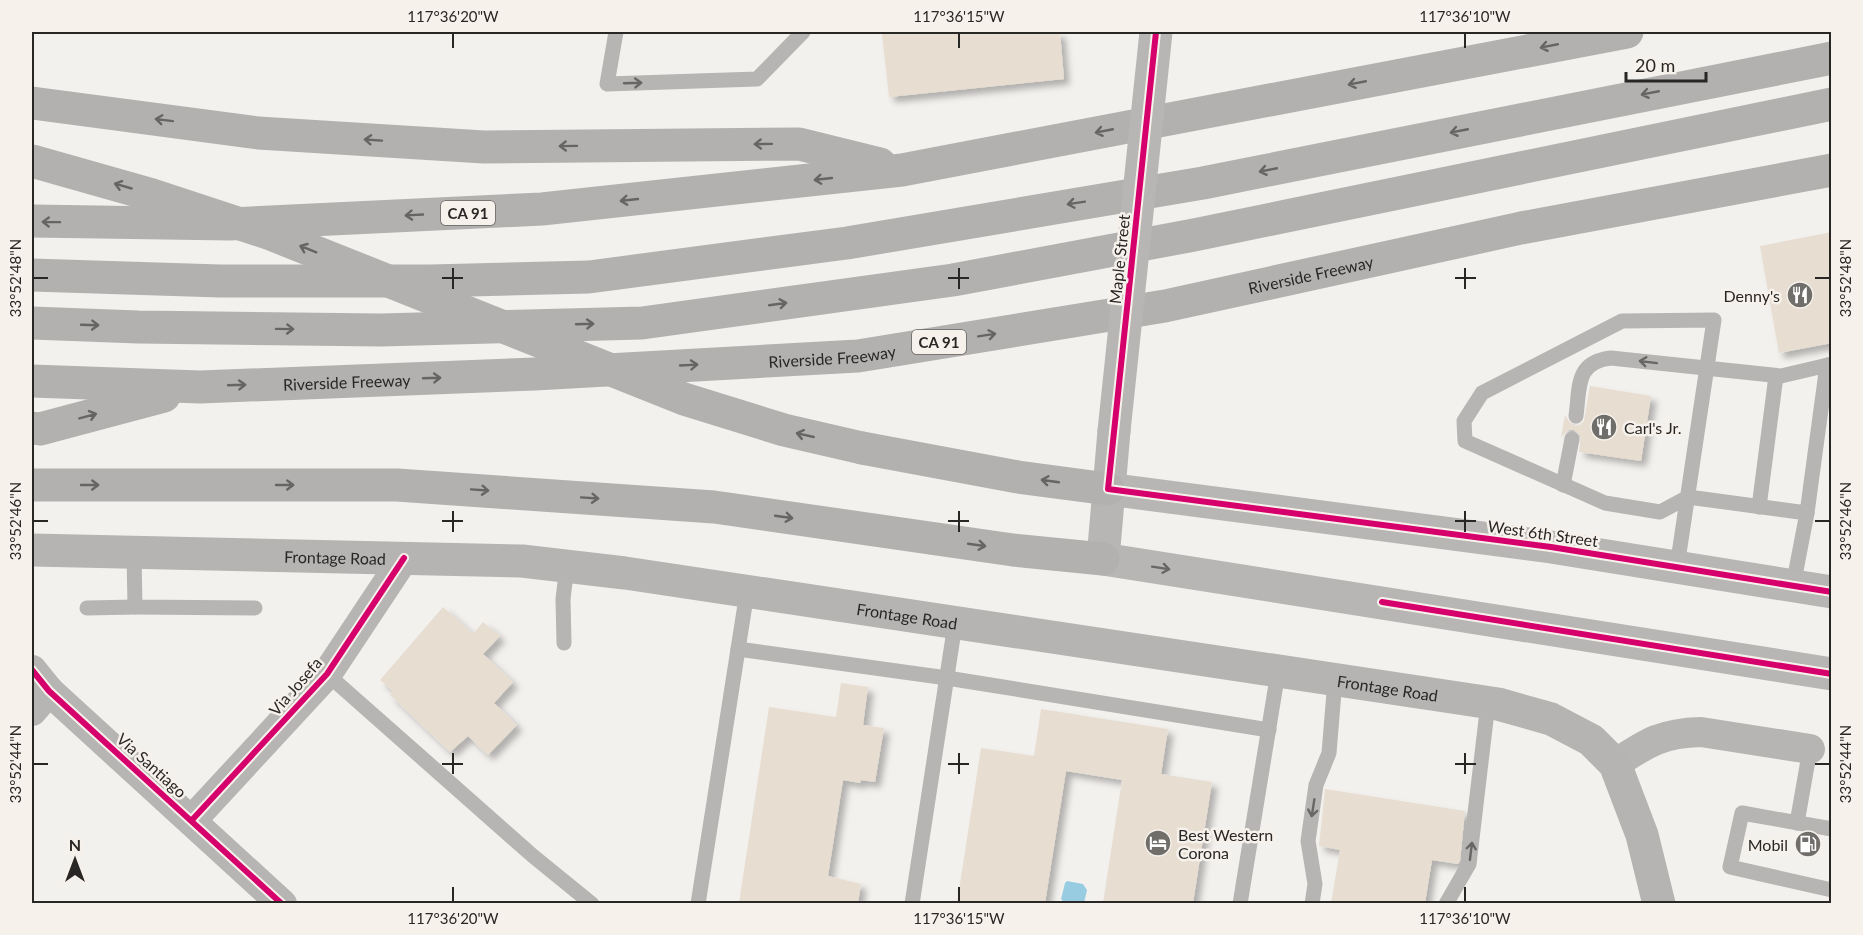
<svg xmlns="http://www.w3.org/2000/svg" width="1863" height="935" viewBox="0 0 1863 935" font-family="Lato,sans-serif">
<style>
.water{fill:#98cde1}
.building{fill:#e7ddd1;filter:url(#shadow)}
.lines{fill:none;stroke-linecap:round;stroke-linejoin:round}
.lane{stroke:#b6b5b3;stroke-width:15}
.street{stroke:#b6b5b3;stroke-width:30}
.secondary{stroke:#b5b4b2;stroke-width:33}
.primary{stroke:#b8b6b5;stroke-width:33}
.highway{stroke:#b3b1b0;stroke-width:33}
.primary-bridge{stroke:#b8b6b5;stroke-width:33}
.highway-bridge{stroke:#b3b1b0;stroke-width:33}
.cycleway-casing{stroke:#f6f1eb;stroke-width:10}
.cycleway{stroke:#d6006c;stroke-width:6}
.oneway{stroke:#676564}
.oneway2{stroke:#686765}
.oneway3{stroke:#696766}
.ticks{fill:none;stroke:#292725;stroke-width:2}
.labels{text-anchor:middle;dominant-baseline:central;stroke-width:5;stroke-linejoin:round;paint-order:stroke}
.shield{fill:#f6f1eb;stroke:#666460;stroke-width:1.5}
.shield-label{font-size:15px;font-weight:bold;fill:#292725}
.street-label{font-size:16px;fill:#292725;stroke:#f6f1eb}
.poi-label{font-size:16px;fill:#292725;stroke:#f6f1eb;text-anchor:end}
.neatline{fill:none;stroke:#292725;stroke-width:2}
.ticks-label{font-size:15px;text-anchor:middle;fill:#292725}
</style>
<defs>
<filter id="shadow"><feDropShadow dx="5.5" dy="5.5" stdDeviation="3" flood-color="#0004"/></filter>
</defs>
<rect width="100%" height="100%" fill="#f3f1ee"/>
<path class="water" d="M1067 881 1083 884 1087 890 1084 903H1065L1061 899 1065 883Z"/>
<g class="building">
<path d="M910 32H1060L1064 79 889 97 882 34Z"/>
<path d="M1832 232V343L1779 353 1760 246Z"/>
<path d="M1590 386 1651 396 1641 461 1579 452 1581 436 1574 430H1568L1561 437 1565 415 1570 423 1574 426 1580 425 1584 421Z"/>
<path d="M443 607 473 634 483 622 500 636 483 654 513 682 494 703 517 725 488 755 468 736 450 752 390 695 393 691 380 680Z"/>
<path d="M841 683 868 687 863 725 884 728 875 782 861 780 860 783 843 780 828 876 861 884 858 903H739L769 707 836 717Z"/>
<path d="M1041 709 1168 729 1161 774 1212 782 1193 903H1103L1122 780 1066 771 1045 903H957L981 748 1034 756Z"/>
<path d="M1325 789 1465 811 1460 861 1458 864 1432 860 1425 903H1331L1340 850 1319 846Z"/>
</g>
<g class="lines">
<g class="lane">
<path d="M616 32 607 84 757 79 803 32"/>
<path d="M1576 416C1580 387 1575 362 1611 358L1781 376 1832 364"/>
<path d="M1563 485 1572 439"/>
<path d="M1759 507 1776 376"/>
<path d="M134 553 135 607 255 608"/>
<path d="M1677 567 1714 320 1622 321 1482 393 1464 421 1465 441 1605 503 1660 512 1688 497 1807 513 1827 365"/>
<path d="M1793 586 1807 513"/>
<path d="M87 608 135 607"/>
<path d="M564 643 563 599 567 566"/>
<path d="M738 649 947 678 1269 730"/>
<path d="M327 674 533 856 592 904"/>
<path d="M1797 823 1810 749"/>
<path d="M1832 829 1742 813 1730 867 1832 890"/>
<path d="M698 904 747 592"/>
<path d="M912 904 955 624"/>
<path d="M1240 904 1278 672"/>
<path d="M1312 904 1315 884 1308 841 1316 785 1329 753 1335 680"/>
<path d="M1446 904 1469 864 1488 703"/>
</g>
<g class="street">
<path d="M32 670 49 691 282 904"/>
<path d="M32 711 49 691"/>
<path d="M1615 764C1647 743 1661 733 1701 732L1810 749"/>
<path d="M192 820 327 674 404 558"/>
</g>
<path class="secondary" id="s1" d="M32 550 522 561 625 573 1498 704 1551 719 1591 740 1615 764 1642 835 1659 904"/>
<g class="primary">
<path d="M1114 431 1103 559 1832 674"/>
<path d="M1108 489 1551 547 1832 592"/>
</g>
<g class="highway">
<path d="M32 103 258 133 484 147 799 144 880 164"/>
<path d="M32 221 230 224 542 209 902 170 1627 32"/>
<path d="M32 275 220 281H430L589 277 847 243 1203 183 1832 58"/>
<path d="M32 323 138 327 381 330 642 323 953 280 1194 235 1832 104"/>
<path id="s2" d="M32 381 200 387 535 374 858 356 1165 306 1521 228 1832 170"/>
<path d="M32 428 40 429 164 396"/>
<path d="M862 448 1018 477 1108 489"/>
<path d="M32 485H397L714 507 1013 550 1103 559"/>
</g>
<path class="primary-bridge" d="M1114 431 1156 32"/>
<path class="highway-bridge" d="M32 161 152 195 268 233 684 399 784 430 862 448"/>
<defs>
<g id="cycleway">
<path d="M1156 32 1108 489 1551 547 1832 592"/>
<path d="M1382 602 1832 674"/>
<path d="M32 670 49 691 282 904"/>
<path d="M192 820 327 674 404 558"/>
</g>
</defs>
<use href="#cycleway" class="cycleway-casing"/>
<use href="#cycleway" class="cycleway"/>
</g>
<defs><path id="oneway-shaft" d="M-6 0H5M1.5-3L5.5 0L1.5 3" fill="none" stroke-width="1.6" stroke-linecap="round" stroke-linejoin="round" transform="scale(1.5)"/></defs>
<g class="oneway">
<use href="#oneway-shaft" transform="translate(1549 46) rotate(169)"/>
<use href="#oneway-shaft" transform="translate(1357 83) rotate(169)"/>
<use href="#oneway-shaft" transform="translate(1650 93) rotate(169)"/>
<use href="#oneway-shaft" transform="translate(164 120) rotate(-173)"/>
<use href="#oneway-shaft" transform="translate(1104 131) rotate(169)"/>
<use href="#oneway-shaft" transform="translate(1459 131) rotate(169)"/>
<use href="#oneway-shaft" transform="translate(373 140) rotate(-176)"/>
<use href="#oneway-shaft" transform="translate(763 144) rotate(179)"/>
<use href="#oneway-shaft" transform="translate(568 146) rotate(179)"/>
<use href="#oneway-shaft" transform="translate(1268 170) rotate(169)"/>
<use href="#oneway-shaft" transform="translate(823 179) rotate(174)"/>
<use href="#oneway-shaft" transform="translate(123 186) rotate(-164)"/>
<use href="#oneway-shaft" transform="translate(629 200) rotate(174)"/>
<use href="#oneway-shaft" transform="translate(1076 203) rotate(171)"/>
<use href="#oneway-shaft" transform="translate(414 215) rotate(177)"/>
<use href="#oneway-shaft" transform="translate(51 222) rotate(-179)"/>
<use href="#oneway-shaft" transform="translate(308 249) rotate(-158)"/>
<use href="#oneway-shaft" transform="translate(778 304) rotate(-8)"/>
<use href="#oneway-shaft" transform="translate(585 324) rotate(-2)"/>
<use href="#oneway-shaft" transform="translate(90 325) rotate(2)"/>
<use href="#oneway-shaft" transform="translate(285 329) rotate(1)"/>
<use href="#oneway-shaft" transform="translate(987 335) rotate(-9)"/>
<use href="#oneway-shaft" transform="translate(689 365) rotate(-3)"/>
<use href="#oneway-shaft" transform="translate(432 378) rotate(-2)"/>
<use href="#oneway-shaft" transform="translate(237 385) rotate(-2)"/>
<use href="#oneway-shaft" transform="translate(88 416) rotate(-15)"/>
<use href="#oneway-shaft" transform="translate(805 435) rotate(-167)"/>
<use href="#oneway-shaft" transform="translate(1050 481) rotate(-172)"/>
<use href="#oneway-shaft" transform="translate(90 485)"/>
<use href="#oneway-shaft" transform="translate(285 485)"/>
<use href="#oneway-shaft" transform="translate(480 490) rotate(4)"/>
<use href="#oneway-shaft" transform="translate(590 498) rotate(4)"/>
<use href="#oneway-shaft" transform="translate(784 517) rotate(8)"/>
<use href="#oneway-shaft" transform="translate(977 545) rotate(8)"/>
</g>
<g class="oneway2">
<use href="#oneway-shaft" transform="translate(633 83) rotate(-2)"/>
<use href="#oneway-shaft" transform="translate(1648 362) rotate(-173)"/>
<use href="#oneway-shaft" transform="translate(1313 808) rotate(99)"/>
<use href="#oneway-shaft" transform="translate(1471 851) rotate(-83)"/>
</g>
<use class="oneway3" href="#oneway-shaft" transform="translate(1161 568) rotate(9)"/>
<path class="ticks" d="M453 33V48M959 33V48M1465 33V48M453 268V289M959 268V289M1465 268V289M33 278H48M442 278H463M948 278H969M1455 278H1476M1815 278H1830M453 511V532M959 511V532M1465 511V532M33 521H48M442 521H463M948 521H969M1455 521H1476M1815 521H1830M453 753V774M959 753V774M1465 753V774M33 764H48M442 764H463M948 764H969M1455 764H1476M1815 764H1830M453 887V902M959 887V902M1465 887V902"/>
<defs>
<symbol id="restaurant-disc" viewBox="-11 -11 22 22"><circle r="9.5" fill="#706e6b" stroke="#f6f1eb"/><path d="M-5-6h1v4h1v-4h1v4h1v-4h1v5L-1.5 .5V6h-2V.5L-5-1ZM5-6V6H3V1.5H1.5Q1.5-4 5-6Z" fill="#fff"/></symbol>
<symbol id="hotel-disc" viewBox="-11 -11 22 22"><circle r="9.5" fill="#706e6b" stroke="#f6f1eb"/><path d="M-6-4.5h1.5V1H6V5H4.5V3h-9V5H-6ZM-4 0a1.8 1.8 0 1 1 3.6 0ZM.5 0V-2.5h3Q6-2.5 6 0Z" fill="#fff"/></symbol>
<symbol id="fuel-disc" viewBox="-11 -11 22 22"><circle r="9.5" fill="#706e6b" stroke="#f6f1eb"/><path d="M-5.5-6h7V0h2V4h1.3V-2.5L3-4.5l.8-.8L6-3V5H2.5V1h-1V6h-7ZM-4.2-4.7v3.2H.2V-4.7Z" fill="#fff"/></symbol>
</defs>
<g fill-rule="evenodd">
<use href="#restaurant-disc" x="1785" y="280" width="30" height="30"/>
<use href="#restaurant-disc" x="1589" y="412" width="30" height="30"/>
<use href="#hotel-disc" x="1143" y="828" width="30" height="30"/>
<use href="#fuel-disc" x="1793" y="829" width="30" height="30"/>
</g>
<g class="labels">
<g class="shield">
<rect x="441" y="201" width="54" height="24" rx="4.5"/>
<rect x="912" y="330" width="54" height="24" rx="4.5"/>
</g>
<g class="shield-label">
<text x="468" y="213">CA 91</text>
<text x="939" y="342">CA 91</text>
</g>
<g class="street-label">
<text transform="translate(1119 259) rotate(-84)">Maple Street</text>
<text stroke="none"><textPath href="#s2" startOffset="1287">Riverside Freeway</textPath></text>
<text stroke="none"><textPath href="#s2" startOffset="801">Riverside Freeway</textPath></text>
<text stroke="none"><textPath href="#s2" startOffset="315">Riverside Freeway</textPath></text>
<text transform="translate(1543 533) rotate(8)">West 6th Street</text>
<text stroke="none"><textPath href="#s1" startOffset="303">Frontage Road</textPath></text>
<text stroke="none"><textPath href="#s1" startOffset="879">Frontage Road</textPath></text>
<text transform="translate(295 686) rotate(-49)">Via Josefa</text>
<text stroke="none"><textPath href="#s1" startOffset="1365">Frontage Road</textPath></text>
<text transform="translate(152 765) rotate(42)">Via Santiago</text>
</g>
<g class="poi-label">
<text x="1780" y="295">Denny's</text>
<text x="1624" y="427" text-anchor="start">Carl's Jr.</text>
<text x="1178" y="834" text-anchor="start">Best Western<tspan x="1178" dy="18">Corona</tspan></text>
<text x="1788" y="844">Mobil</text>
</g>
</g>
<rect width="1863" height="935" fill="none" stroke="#f6f1eb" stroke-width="66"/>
<g transform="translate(75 860)" stroke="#f6f1eb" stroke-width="4.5" paint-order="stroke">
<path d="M0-4.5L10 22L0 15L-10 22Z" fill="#292725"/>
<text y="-9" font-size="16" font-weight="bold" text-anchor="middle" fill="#292725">N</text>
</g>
<path d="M1626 72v9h80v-9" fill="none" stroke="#292725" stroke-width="3"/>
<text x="1635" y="72" font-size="18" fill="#292725" stroke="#f6f1eb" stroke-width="4.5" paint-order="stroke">20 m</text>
<rect x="33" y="33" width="1797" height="869" class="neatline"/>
<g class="ticks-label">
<text x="453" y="22">117°36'20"W</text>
<text x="959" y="22">117°36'15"W</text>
<text x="1465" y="22">117°36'10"W</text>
<text transform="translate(16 278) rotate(-90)" y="5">33°52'48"N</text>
<text transform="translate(1846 278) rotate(-90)" y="5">33°52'48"N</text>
<text transform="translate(16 521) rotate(-90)" y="5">33°52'46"N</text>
<text transform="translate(1846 521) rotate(-90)" y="5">33°52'46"N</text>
<text transform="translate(16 764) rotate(-90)" y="5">33°52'44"N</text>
<text transform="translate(1846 764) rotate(-90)" y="5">33°52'44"N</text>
<text x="453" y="924">117°36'20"W</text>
<text x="959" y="924">117°36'15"W</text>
<text x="1465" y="924">117°36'10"W</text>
</g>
</svg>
